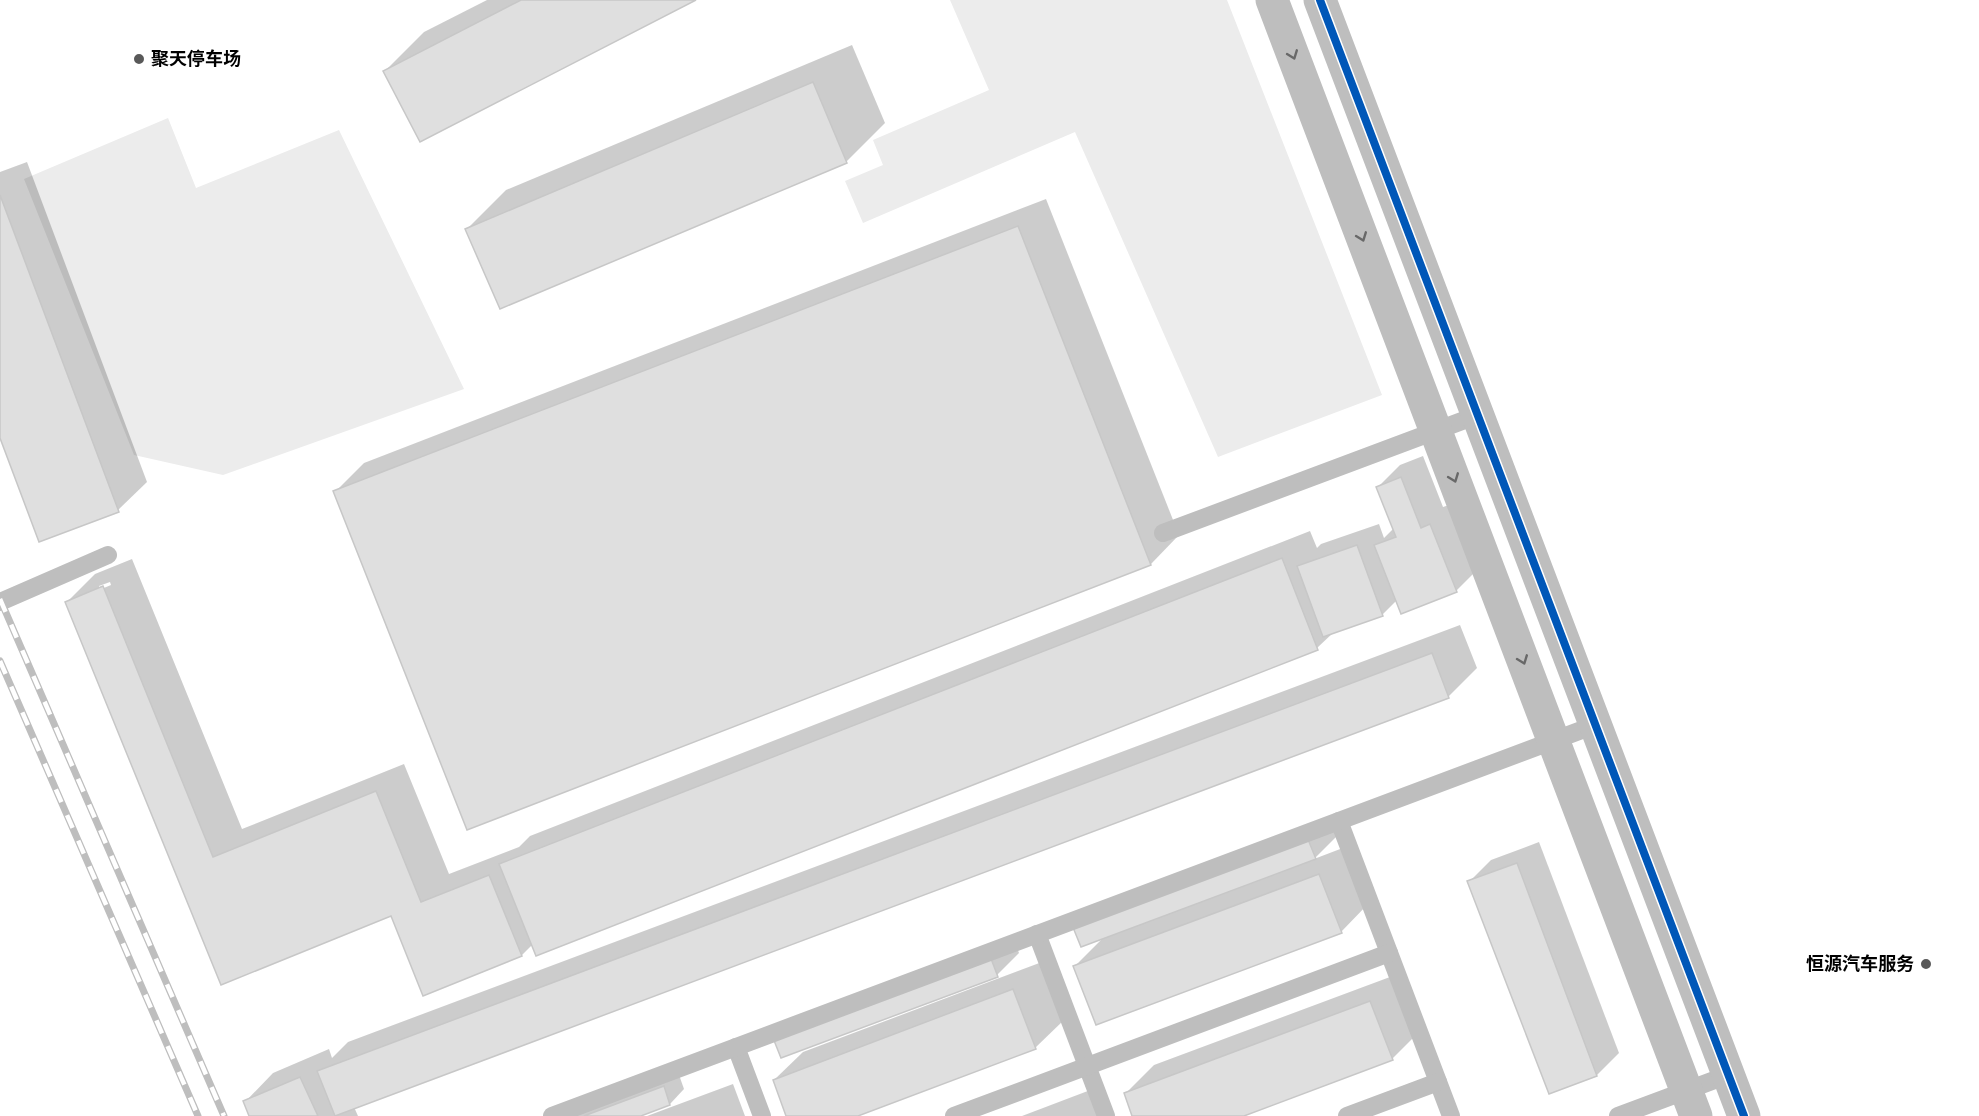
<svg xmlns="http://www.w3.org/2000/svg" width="1979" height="1116" viewBox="0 0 1979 1116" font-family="'Nunito Sans','Noto Sans SC',sans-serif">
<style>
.green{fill:#ececec}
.shadow{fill:#0003;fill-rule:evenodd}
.building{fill:#dfdfdf;stroke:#c7c7c7;stroke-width:1.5}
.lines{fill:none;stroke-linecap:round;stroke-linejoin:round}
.service{stroke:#bebebe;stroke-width:18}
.tertiary{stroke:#bebebe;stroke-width:33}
.rail-casing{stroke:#bebebe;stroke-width:7}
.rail{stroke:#fff;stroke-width:4.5;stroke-dasharray:14;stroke-linecap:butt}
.cycleway-casing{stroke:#fff;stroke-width:11}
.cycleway{stroke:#0057b8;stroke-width:8}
.oneway{stroke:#686868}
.poi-dot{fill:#595959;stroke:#fff;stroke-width:2}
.labels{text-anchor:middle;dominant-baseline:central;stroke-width:6;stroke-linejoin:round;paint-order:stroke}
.poi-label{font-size:18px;font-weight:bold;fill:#000;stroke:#fff;text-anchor:start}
</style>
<rect width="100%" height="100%" fill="#fff"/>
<g class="green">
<path d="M950 0H1227L1382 395 1218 457 1075 132 863 223 845 181 883 165 873 140 989 90Z"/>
<path d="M168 118 196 188 339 130 464 389 223 475 134 455 24 179Z"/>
</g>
<g class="shadow">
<path d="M487 0H693L385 71 424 32Z"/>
<path d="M852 45 885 123 846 162 467 229 506 190Z"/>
<path d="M27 162 147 482 118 510 0 434V172Z"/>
<path d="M1046 199 1179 535 1151 564 467 828 335 492 364 463Z"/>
<path d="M1423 456 1443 507 1452 504 1478 569 1456 591 1397 600 1382 615 1334 632 1317 648 537 954 533 944 522 955 392 914 222 983 67 602 95 574 132 559 242 829 404 764 449 874 519 847 530 836 1310 531 1317 548 1321 544 1379 524 1384 538 1394 528 1378 487 1400 465ZM110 582 111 585 99 590V586Z"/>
<path d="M1460 625 1477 668 1448 697 354 1107 358 1116H251L245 1102 273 1073 329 1049 332 1058 348 1042Z"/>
<path d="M1329 816 1337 836 1314 859 1348 846 1369 903 1341 932 1075 966 1104 937Z"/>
<path d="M1539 842 1619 1053 1597 1075 1550 1092 1469 882 1491 860Z"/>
<path d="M1012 935 1019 953 997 975 797 1016Z"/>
<path d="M1042 962 1064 1020 1035 1048 854 1116H788L774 1080 803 1052Z"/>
<path d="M1398 974 1420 1031 1392 1059 1240 1116H1134L1125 1094 1154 1065Z"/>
<path d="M678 1072 684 1089 670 1104 636 1116H562Z"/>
<path d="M733 1084 745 1116H647Z"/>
<path d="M1093 1089 1103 1116H1022Z"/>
</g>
<g class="building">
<path d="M521 0H696L420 142 383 71Z"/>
<path d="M813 82 847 163 500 309 465 229Z"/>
<path d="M0 195 119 512 39 542 0 438Z"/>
<path d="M1018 226 1151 565 467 830 333 491Z"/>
<path d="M1401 477 1421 528 1430 524 1457 592 1401 614 1374 545 1396 537 1376 487Z"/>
<path d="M1357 545 1383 616 1323 637 1297 566Z"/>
<path d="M1282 558 1318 650 536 956 499 864Z"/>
<path d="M103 586 213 857 376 791 421 902 489 875 522 956 423 996 391 916 221 985 65 602Z"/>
<path d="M1432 653 1449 698 335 1116 317 1071Z"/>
<path d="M1307 837 1316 859 1081 947 1072 925Z"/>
<path d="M1517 863 1597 1076 1549 1094 1467 881Z"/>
<path d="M1319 874 1342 933 1096 1025 1073 966Z"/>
<path d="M990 956 998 977 781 1058 773 1038Z"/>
<path d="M1013 989 1036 1049 858 1116H786L773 1080Z"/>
<path d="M1370 1001 1393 1060 1244 1116H1132L1124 1093Z"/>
<path d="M300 1077 318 1116H249L243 1101Z"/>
<path d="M664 1086 670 1105 641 1116H584Z"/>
</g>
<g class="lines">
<g class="service">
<path d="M1163 533 1478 415"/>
<path d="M0 602 108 555"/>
<path d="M1339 821 1451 1116"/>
<path d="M1037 934 1106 1116"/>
<path d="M736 1047 762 1116"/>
<path d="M552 1116 1595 725"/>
<path d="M954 1116 1389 953"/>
<path d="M1347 1116 1438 1082"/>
<path d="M1618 1116 1728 1075"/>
</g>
<g class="tertiary">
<path d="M1272 0 1696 1116"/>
<path d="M1320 0 1744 1116"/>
</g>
<defs>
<g id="rail">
<path d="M0 599 224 1116"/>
<path d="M0 661 198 1116"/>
</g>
</defs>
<use href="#rail" class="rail-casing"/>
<use href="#rail" class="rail"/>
<defs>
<path id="cycleway" d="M1320 0 1744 1116"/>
</defs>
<use href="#cycleway" class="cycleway-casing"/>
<use href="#cycleway" class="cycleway"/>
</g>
<defs><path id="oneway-chevron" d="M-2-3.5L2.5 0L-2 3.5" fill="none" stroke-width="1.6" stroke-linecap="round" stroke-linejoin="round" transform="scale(1.5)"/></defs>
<g class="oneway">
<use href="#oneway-chevron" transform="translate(1293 55) rotate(69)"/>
<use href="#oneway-chevron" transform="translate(1362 237) rotate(69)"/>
<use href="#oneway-chevron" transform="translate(1454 478) rotate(69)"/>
<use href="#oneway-chevron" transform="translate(1523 660) rotate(69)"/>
</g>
<g class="poi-dot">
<circle cx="139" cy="59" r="6"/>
<circle cx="1926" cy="964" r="6"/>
</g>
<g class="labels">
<g class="poi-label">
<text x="151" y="59">聚天停车场</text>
<text x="1914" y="964" text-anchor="end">恒源汽车服务</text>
</g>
</g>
</svg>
